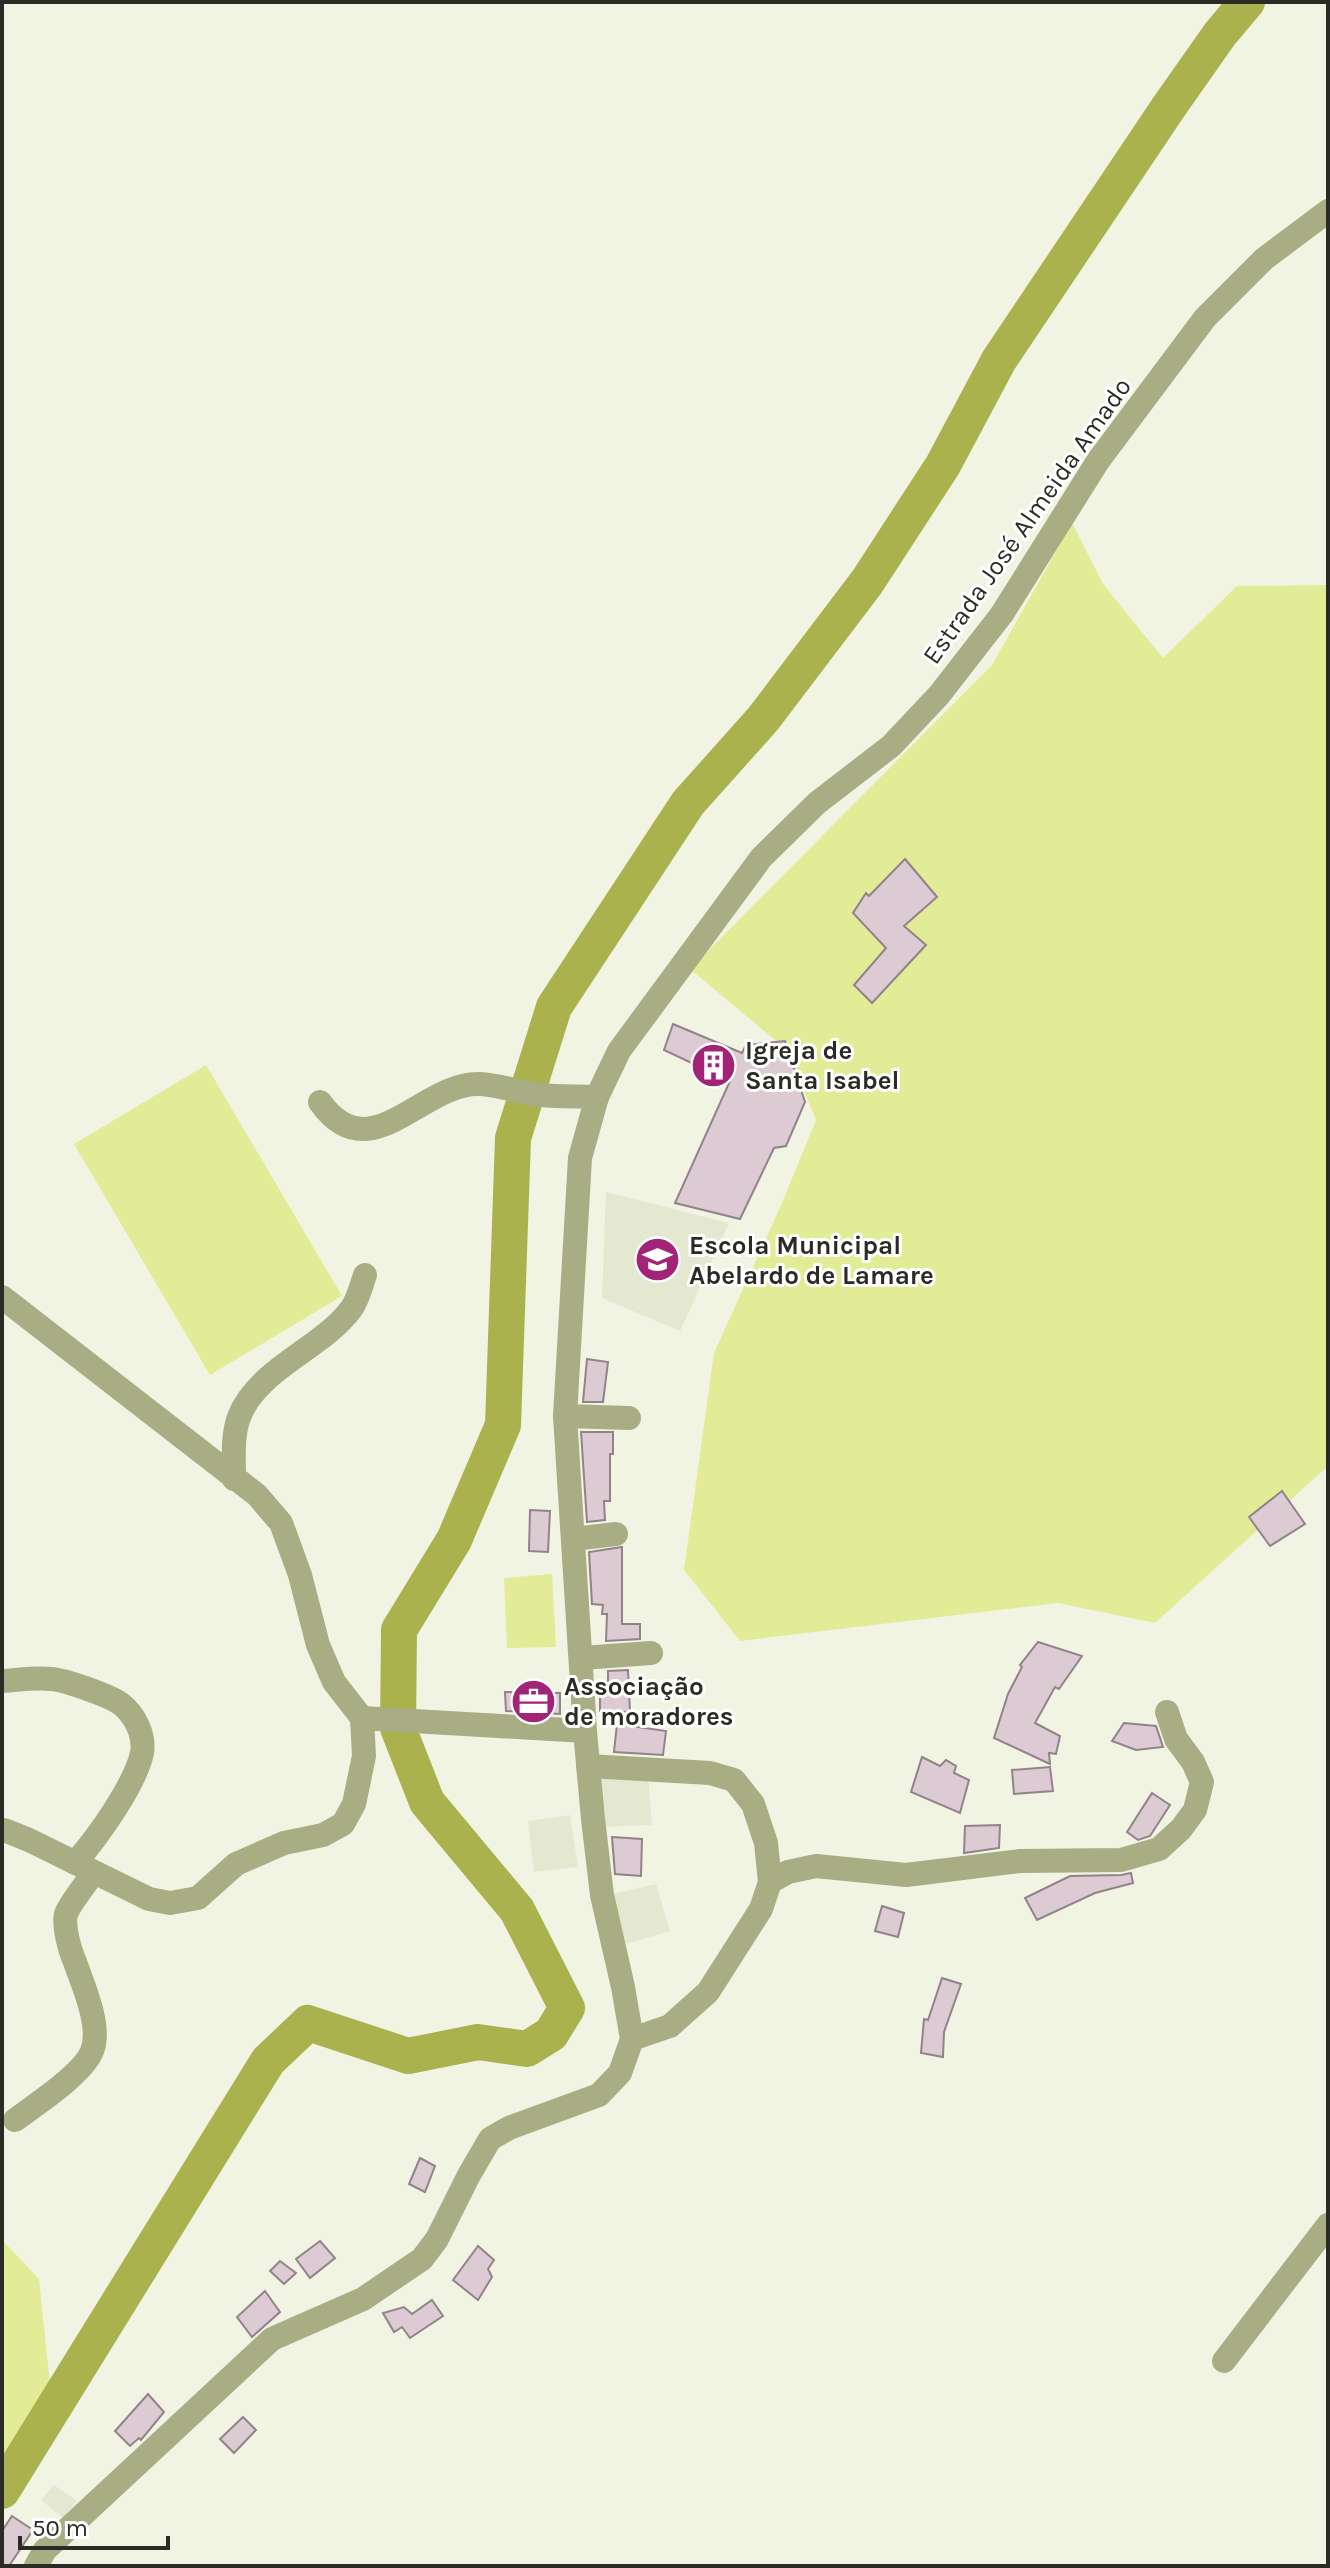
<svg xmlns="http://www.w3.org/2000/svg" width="1330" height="2568" viewBox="0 0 1330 2568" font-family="Karla,sans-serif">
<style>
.built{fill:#e5e8d0}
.green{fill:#e2eb96}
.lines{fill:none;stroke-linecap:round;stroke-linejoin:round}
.river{stroke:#a9b24c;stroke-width:36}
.building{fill:#dccbd3;stroke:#92828a;stroke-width:2}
.minor{stroke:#a8ad84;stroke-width:24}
.labels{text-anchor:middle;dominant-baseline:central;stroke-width:6;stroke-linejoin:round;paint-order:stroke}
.street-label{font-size:26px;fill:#2a2b24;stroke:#fff}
.poi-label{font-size:26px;font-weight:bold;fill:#2a2b24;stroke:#fff;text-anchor:start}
</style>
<rect width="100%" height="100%" fill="#f1f4e3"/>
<g class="built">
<path d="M606 1192 729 1223 680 1331 602 1298Z"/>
<path d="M601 1772 648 1773 652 1825 605 1827Z"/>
<path d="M570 1815 578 1867 534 1872 528 1821Z"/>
<path d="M656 1884 670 1931 626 1944 612 1894Z"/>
<path d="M54 2485 77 2501 63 2518 41 2500Z"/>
</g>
<g class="green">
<path d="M1072 523 1103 584 1163 658 1237 586 1328 585V1466L1155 1623 1058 1603 740 1641 684 1570 714 1353 782 1203 816 1120 788 1051 690 969 992 665Z"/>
<path d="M206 1065 342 1296 210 1375 74 1144Z"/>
<path d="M552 1574 556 1647 507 1648 504 1578Z"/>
<path d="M2 2240 39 2279 50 2384 2 2466Z"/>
</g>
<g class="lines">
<path class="river" d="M2 2491 268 2061 308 2023 408 2056 478 2042 527 2049 551 2034 567 2008 517 1910 427 1802 398 1728 399 1630 454 1540 503 1425 513 1138 554 1007 688 803 763 719 867 582 943 465 999 360 1168 108 1220 34 1247 2"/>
</g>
<g class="building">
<path d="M905 859 937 897 904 926 926 945 872 1003 854 985 886 948 853 913 866 893 869 896Z"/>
<path d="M673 1024 742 1053 746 1045 785 1041 805 1102 786 1146 774 1148 740 1219 675 1203 730 1081 664 1050Z"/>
<path d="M587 1359 608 1362 603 1402H583Z"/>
<path d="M581 1432H613V1454H610V1501H604L605 1520 587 1522Z"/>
<path d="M1282 1491 1305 1524 1270 1546 1249 1517Z"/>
<path d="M530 1510 550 1511 548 1552 529 1551Z"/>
<path d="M622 1547V1624H640V1639L606 1641 607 1614H602L603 1605 592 1604 589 1552Z"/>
<path d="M1038 1642 1082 1656 1059 1689 1055 1687 1035 1723 1060 1736 1056 1754 1049 1753 1050 1764 994 1738 1008 1694 1022 1667 1020 1665Z"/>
<path d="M628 1670 630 1712 600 1711V1687H608V1671Z"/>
<path d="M505 1692 560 1693V1714L506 1711Z"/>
<path d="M1124 1723 1156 1726 1163 1747 1136 1750 1112 1741Z"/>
<path d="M617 1724 666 1731 663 1755 614 1752Z"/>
<path d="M922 1757 940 1766 946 1760 956 1766 954 1773 969 1780 960 1813 911 1792Z"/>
<path d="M1050 1767 1053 1791 1014 1794 1012 1770Z"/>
<path d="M1152 1793 1170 1805 1150 1836 1138 1840 1127 1832Z"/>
<path d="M1000 1825 999 1848 964 1853 965 1826Z"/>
<path d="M612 1837 642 1839 641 1876 615 1874Z"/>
<path d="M1131 1873 1133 1883 1095 1893 1037 1920 1025 1898 1070 1876 1121 1875Z"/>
<path d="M882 1906 904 1913 898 1937 875 1931Z"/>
<path d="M942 1978 961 1984 944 2032 943 2057 921 2053 924 2019 928 2020Z"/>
<path d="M420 2158 435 2166 425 2192 409 2184Z"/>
<path d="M320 2241 335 2258 310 2278 296 2259Z"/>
<path d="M478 2246 494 2260 488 2269 492 2277 478 2300 453 2280Z"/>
<path d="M280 2261 296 2273 284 2284 270 2271Z"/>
<path d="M265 2291 280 2312 252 2337 237 2317Z"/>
<path d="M432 2300 443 2316 410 2338 402 2327 394 2332 383 2313 404 2307 412 2314Z"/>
<path d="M148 2394 164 2412 141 2440 139 2438 130 2446 115 2431Z"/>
<path d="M243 2417 256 2430 234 2453 220 2439Z"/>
<path d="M12 2516 33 2530 9 2566H2V2531Z"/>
</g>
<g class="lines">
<g class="minor">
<path d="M320 1102C370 1173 423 1081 480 1084 500 1085 521 1093 541 1095 559 1097 578 1096 597 1097"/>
<path d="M2 1297 257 1495 281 1523 300 1575 318 1645 334 1682 362 1718"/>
<path d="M565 1416 629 1418"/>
<path d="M234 1479C234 1458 232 1436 239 1417 257 1369 323 1348 351 1309 358 1300 361 1286 365 1275"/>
<path d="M573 1539 616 1534"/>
<path d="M581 1658 651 1653"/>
<path d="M2 1681C18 1680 36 1677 51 1679 66 1680 110 1696 121 1704 135 1715 145 1735 142 1753 135 1785 97 1838 75 1863"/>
<path d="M588 1766 710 1773 734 1780 753 1804 766 1843 770 1882 761 1909 708 1992 670 2026 632 2039"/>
<path d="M4 1830 29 1840 149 1899 170 1903 198 1898 236 1864 284 1843 323 1835 343 1824 354 1804 364 1756 362 1718 585 1731"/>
<path d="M770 1882 788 1872 816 1866 906 1875 1020 1861 1121 1860 1159 1849 1181 1829 1195 1810 1202 1782 1193 1762 1176 1739 1167 1712"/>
<path d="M15 2120C35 2105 83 2074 92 2051 102 2027 83 1985 75 1962 70 1951 63 1926 66 1914 70 1903 86 1884 93 1873"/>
<path d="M1224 2361 1328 2225"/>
<path d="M36 2566 45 2550 272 2339 363 2299 422 2259 437 2239 469 2175 490 2139 509 2128 599 2095 620 2073 632 2039 623 1987 602 1895 593 1819 585 1731 565 1416 580 1158 597 1097 619 1051 761 858 817 803 891 746 939 695 1002 614 1098 461 1205 318 1264 259 1328 211"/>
</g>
</g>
<defs>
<symbol id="building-disc" viewBox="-11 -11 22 22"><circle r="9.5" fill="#a22477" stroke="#fff"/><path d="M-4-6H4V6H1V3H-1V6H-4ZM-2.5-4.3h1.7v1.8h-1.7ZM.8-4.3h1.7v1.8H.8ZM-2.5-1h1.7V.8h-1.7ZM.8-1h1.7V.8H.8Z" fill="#fff"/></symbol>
<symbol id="school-disc" viewBox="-11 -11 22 22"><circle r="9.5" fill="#a22477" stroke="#fff"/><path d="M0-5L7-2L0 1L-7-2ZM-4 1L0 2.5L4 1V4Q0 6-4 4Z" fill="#fff"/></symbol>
<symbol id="office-disc" viewBox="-11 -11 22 22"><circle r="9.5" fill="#a22477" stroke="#fff"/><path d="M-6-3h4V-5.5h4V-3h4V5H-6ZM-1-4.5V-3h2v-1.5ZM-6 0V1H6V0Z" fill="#fff"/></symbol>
</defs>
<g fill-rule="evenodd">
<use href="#building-disc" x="688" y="1040" width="51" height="51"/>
<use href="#school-disc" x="632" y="1234" width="51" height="51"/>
<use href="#office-disc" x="508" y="1676" width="51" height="51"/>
</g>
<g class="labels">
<g class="street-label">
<text transform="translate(1027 521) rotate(-55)">Estrada José Almeida Amado</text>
</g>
<g class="poi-label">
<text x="745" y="1050">Igreja de<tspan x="745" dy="30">Santa Isabel</tspan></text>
<text x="689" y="1245">Escola Municipal<tspan x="689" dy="30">Abelardo de Lamare</tspan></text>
<text x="564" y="1686">Associação<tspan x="564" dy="30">de moradores</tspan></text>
</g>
</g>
<rect width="1330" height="2568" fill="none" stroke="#2a2b24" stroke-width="8"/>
<path d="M20 2536v12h148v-12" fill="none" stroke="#2a2b24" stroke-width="4"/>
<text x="32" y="2536" font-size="24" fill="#2a2b24" stroke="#ffffff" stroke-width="6" paint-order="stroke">50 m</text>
</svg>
